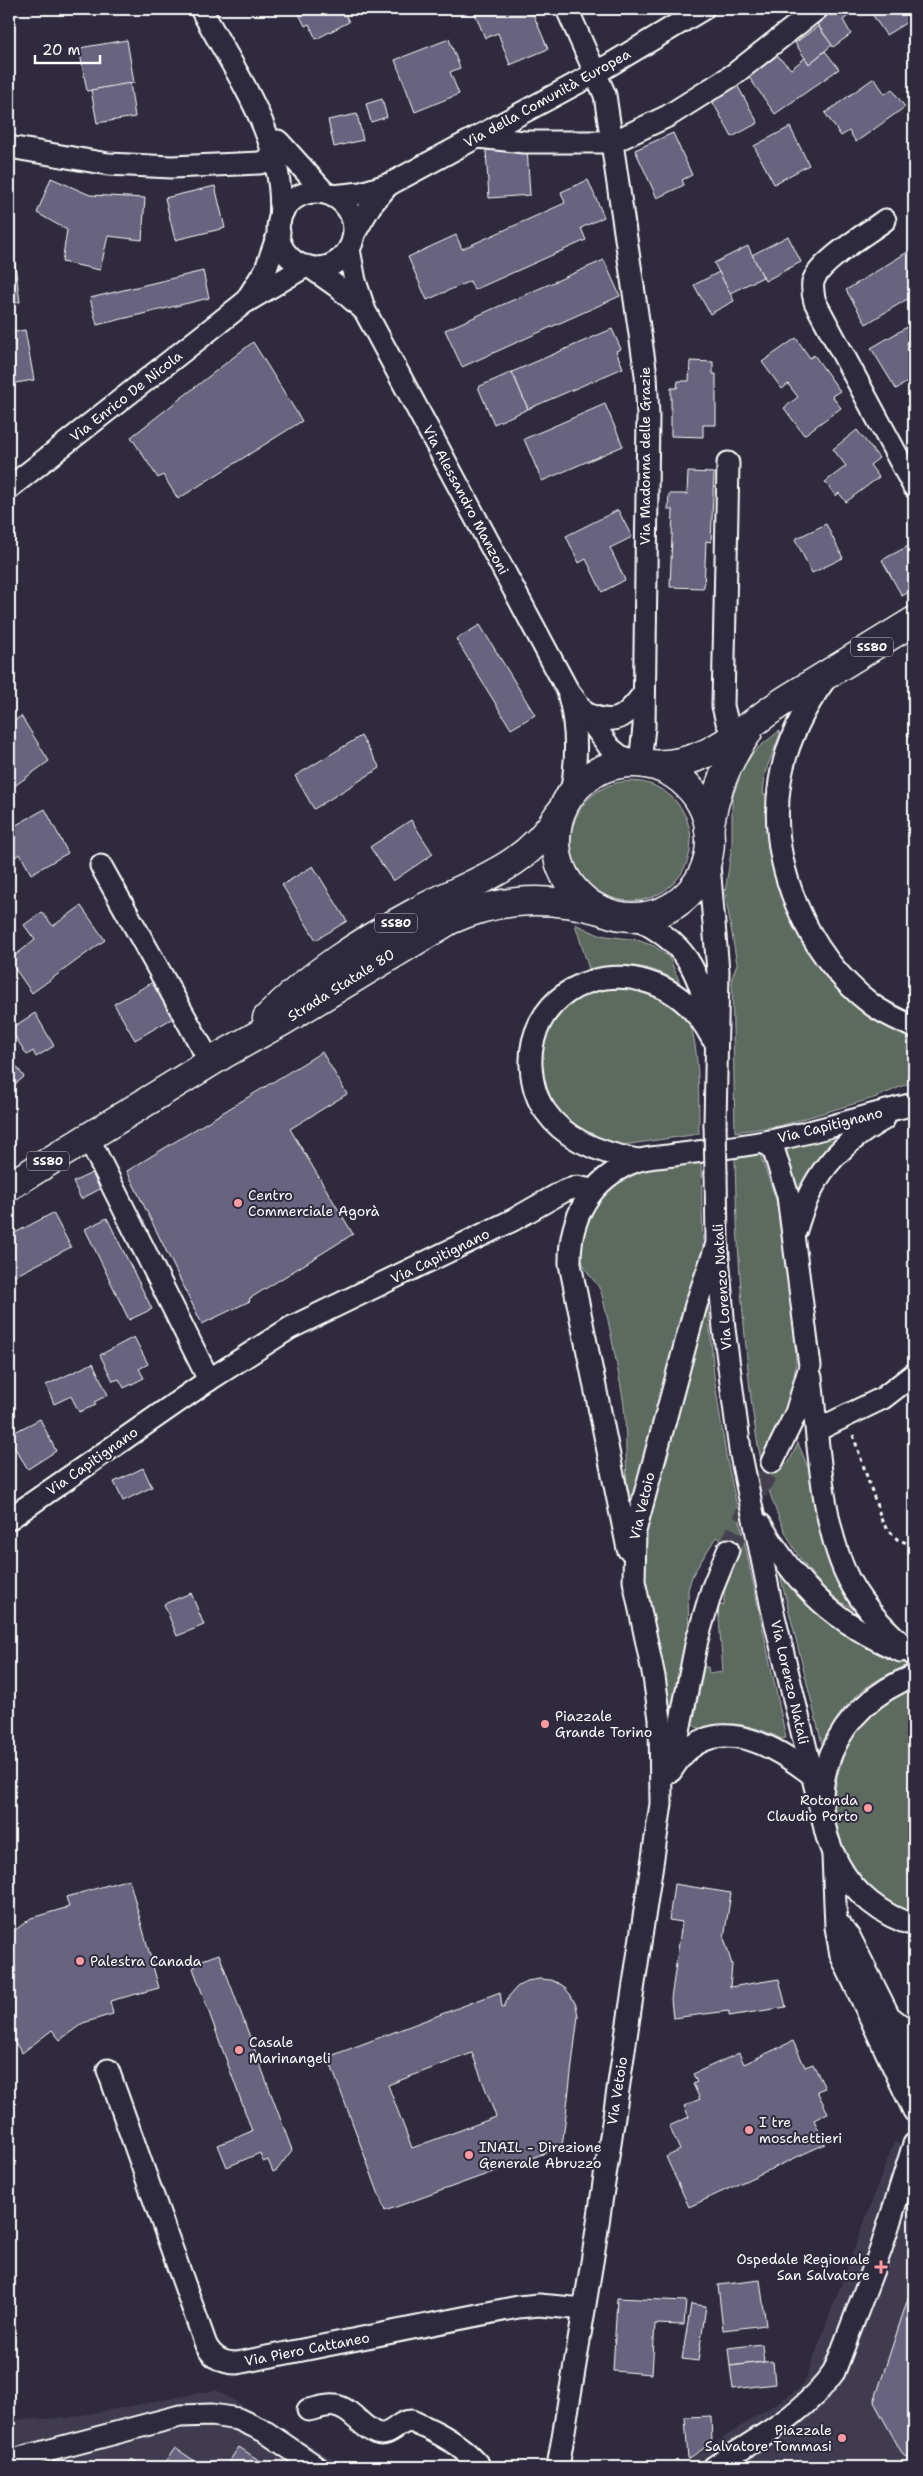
<svg xmlns="http://www.w3.org/2000/svg" width="923" height="2476" viewBox="0 0 923 2476" font-family="'Shantell Sans',sans-serif">
<style>
.built{fill:#403b50}
.green{fill:#5d6b61;stroke:#aeb5b0}
.building{fill:#68647e;stroke:#fff;fill-rule:evenodd}
.lines{fill:none;stroke-linecap:round;stroke-linejoin:round}
.minor-tunnel{stroke:#443f50;stroke-width:21;stroke-dasharray:21 11;stroke-linecap:butt}
.minor-casing{stroke:#fff;stroke-width:25}
.major-casing{stroke:#fff;stroke-width:31}
.path{stroke:#fff;stroke-width:3;stroke-dasharray:4 4;stroke-linecap:butt}
.minor{stroke:#2f2a3d;stroke-width:21}
.major{stroke:#2f2a3d;stroke-width:28}
.minor-bridge-casing{stroke:#fff;stroke-width:25;stroke-linecap:butt}
.minor-bridge{stroke:#2f2a3d;stroke-width:21}
.poi-dot{fill:#ff9aa2;stroke:#2f2a3d;stroke-width:2}
.labels{text-anchor:middle;dominant-baseline:central;stroke-width:4;stroke-linejoin:round;paint-order:stroke}
.shield{fill:#2f2a3d;stroke:#c1bfc5;stroke-width:1}
.shield-label{font-size:12px;font-weight:bold;fill:#fff}
.street-label{font-size:14px;fill:#fff;stroke:#2f2a3d}
.poi-label{font-size:14px;fill:#fff;stroke:#2f2a3d;text-anchor:start}
</style>
<rect width="100%" height="100%" fill="#2f2a3d"/>
<filter id="ink" filterUnits="userSpaceOnUse"><feTurbulence type="fractalNoise" baseFrequency=".02" numOctaves="2"/><feDisplacementMap in="SourceGraphic" scale="10" xChannelSelector="R" yChannelSelector="G"/><feConvolveMatrix kernelMatrix="1 2 1 2 8 2 1 2 1" color-interpolation-filters="sRGB"/></filter>
<g filter="url(#ink)">
<g class="built">
<path d="M894 2142 914 2148V2467H678L803 2386Z"/>
<path d="M216 2390 347 2467H9V2420L66 2418Z"/>
</g>
<g class="green">
<path d="M779 731 780 734 765 773 763 794 768 796V831L773 866 802 943 829 976 862 1009 897 1032 914 1038V1081L877 1097 779 1126 735 1132 732 978 737 964 725 893 732 845V799L744 765 757 749Z"/>
<circle cx="631" cy="841" r="60"/>
<path d="M575 924 599 935 637 940 654 946 669 957 680 983C651 964 622 962 589 969Z"/>
<path d="M628 984C642 989 662 992 675 1001 703 1019 698 1103 699 1134L623 1145C600 1141 575 1128 560 1111 529 1075 537 1018 579 995 592 988 613 987 628 984Z"/>
<path d="M842 1133 826 1149 798 1193 786 1153V1147Z"/>
<path d="M760 1154 776 1199 794 1323 796 1362 792 1392 785 1414 765 1449 788 1464 798 1443 811 1475 815 1494 868 1617C858 1611 847 1606 838 1600 761 1537 753 1427 745 1336 739 1275 736 1215 735 1155Z"/>
<path d="M701 1161 703 1249 631 1515C622 1473 630 1429 621 1387 615 1357 610 1325 602 1295 599 1282 585 1275 582 1259 579 1245 584 1224 591 1212 617 1164 652 1168 701 1161Z"/>
<path d="M708 1304 714 1376 726 1455 786 1738 782 1739C767 1732 751 1725 734 1724 723 1724 700 1733 693 1725L704 1667H708L709 1674 723 1672 718 1605H724V1578L739 1549 716 1537 692 1576 688 1590 689 1642 671 1716 667 1714 645 1598 643 1540Z"/>
<path d="M779 1571 797 1592 914 1663C868 1680 844 1700 822 1744Z"/>
<path d="M914 1689V1914C807 1879 809 1726 914 1689Z"/>
</g>
<g class="building">
<path d="M299 9H343L349 22 316 39 309 24 305 26 297 10Z"/>
<path d="M473 9H518L519 11 531 9 548 49 510 65 498 33 485 38Z"/>
<path d="M828 9 856 10 843 20 851 34 833 47 815 21Z"/>
<path d="M872 9H914V18L886 35 870 11Z"/>
<path d="M818 26 832 45 809 64 795 43Z"/>
<path d="M449 39 460 68 450 72 459 94 415 112 395 60Z"/>
<path d="M127 40 134 83 87 91 79 48Z"/>
<path d="M825 51 839 69 775 114 746 73 774 53 791 69 805 58 809 64Z"/>
<path d="M874 78 885 94 892 89 905 107 856 142 849 131 841 136 825 113Z"/>
<path d="M130 83 135 117 97 123 91 90Z"/>
<path d="M736 83 758 123 732 137 710 97Z"/>
<path d="M382 99 387 117 371 122 366 104Z"/>
<path d="M357 114 363 140 334 147 328 120Z"/>
<path d="M790 127 809 165 774 184 754 146Z"/>
<path d="M673 133 692 175 682 180 684 185 657 198 635 150Z"/>
<path d="M527 148 530 195 489 198 486 150Z"/>
<path d="M51 178 90 195 145 198 142 240 108 236 100 270 62 262 67 230 37 213Z"/>
<path d="M588 180 604 217 581 228 586 240 474 290 470 281 427 300 408 257 456 235 462 249 565 203 561 192Z"/>
<path d="M215 186 225 228 175 240 165 198Z"/>
<path d="M788 236 801 262 765 281 752 255Z"/>
<path d="M748 246 763 277 730 293 714 263Z"/>
<path d="M914 248V295L866 324 846 290Z"/>
<path d="M13 250 20 302 9 303V251Z"/>
<path d="M604 260 620 296 462 367 445 330Z"/>
<path d="M203 271 209 298 97 325 90 298Z"/>
<path d="M719 272 734 301 710 314 694 285Z"/>
<path d="M914 323V378L896 389 871 348Z"/>
<path d="M612 329 621 349 616 351 623 368 528 409 512 372Z"/>
<path d="M25 330 34 380 9 384V333Z"/>
<path d="M796 338 810 358 814 355 840 391 832 396 841 408 804 435 784 408 798 397 788 384 782 389 762 362Z"/>
<path d="M253 342 302 421 178 499 163 475 158 478 131 437Z"/>
<path d="M690 361 713 362V374H716V425H703V437L671 436V388H677L678 381H689Z"/>
<path d="M512 372 528 409 494 424 478 387Z"/>
<path d="M605 404 623 446 542 481 524 439Z"/>
<path d="M857 430 879 458 870 465 879 477 846 502 839 493 836 496 825 482 846 466 833 449Z"/>
<path d="M688 472 714 473 711 542 706 541 704 588 670 587 673 510H668L669 494H687Z"/>
<path d="M618 510 632 537 610 548 625 580 602 592 586 559 579 563 566 536Z"/>
<path d="M826 524 843 558 812 573 795 539Z"/>
<path d="M914 543V589L902 596 882 560Z"/>
<path d="M480 625 535 715 511 729 456 639Z"/>
<path d="M21 716 49 761 9 790V725Z"/>
<path d="M914 730V746L907 734Z"/>
<path d="M361 736 380 768 314 809 295 776Z"/>
<path d="M45 809 68 853 31 874 20 854 15 857 9 845V829Z"/>
<path d="M411 820 433 854 393 881 370 847Z"/>
<path d="M313 866 347 921 316 940 282 885Z"/>
<path d="M81 906 105 940 32 993 9 960 35 940 24 925 42 912 53 926Z"/>
<path d="M153 982 173 1018 135 1040 114 1004Z"/>
<path d="M35 1013 54 1046 36 1057 33 1051 27 1055 10 1029Z"/>
<path d="M322 1052 347 1094 290 1129 353 1234 249 1299 250 1301 202 1324 127 1171Z"/>
<path d="M9 1056 24 1077 9 1089Z"/>
<path d="M92 1173 100 1189 81 1199 73 1182Z"/>
<path d="M53 1213 71 1247 9 1279V1236Z"/>
<path d="M107 1218 152 1309 129 1320 85 1229Z"/>
<path d="M134 1337 148 1364 139 1369 144 1378 124 1388 119 1379 113 1381 100 1355Z"/>
<path d="M93 1363 108 1395 94 1402 96 1405 79 1412 71 1396 54 1404 46 1385Z"/>
<path d="M40 1419 56 1451 28 1469 9 1439V1435Z"/>
<path d="M143 1468 152 1487 123 1501 114 1482Z"/>
<path d="M191 1593 204 1625 177 1636 164 1604Z"/>
<path d="M129 1879 159 1988 110 2001 113 2014 83 2023 60 2040 52 2030 22 2053 9 2034V1935L31 1918 69 1907 66 1897Z"/>
<path d="M674 1884 731 1893 724 1938 732 1965 730 1987 779 1979 786 2007 729 2016V2011L673 2018 671 1999 682 1922 669 1920Z"/>
<path d="M219 1954 292 2150 277 2170 273 2172 268 2160 263 2162 260 2153 227 2167 218 2145 252 2131 193 1968 195 1967 194 1963Z"/>
<path d="M539 1979 551 1980 562 1985 570 1994 576 2005 578 2016 562 2147 385 2211 328 2057 500 1992 502 2007H504L509 1996 517 1987 527 1981ZM472 2053 496 2117 412 2148 388 2085Z"/>
<path d="M793 2041 805 2067 813 2064 825 2088 817 2091 828 2113 814 2120 825 2144 689 2207 666 2157 680 2150 669 2126 689 2117 684 2106 700 2099 693 2084 697 2082 693 2074 739 2053 744 2064Z"/>
<path d="M760 2280 766 2325 723 2330 718 2285Z"/>
<path d="M914 2280V2459L903 2455 874 2402Z"/>
<path d="M617 2298 686 2301 684 2325 655 2324 652 2374 613 2371Z"/>
<path d="M691 2304 706 2306 698 2361 682 2359Z"/>
<path d="M762 2344 764 2362 730 2366 728 2348Z"/>
<path d="M773 2361 775 2384 733 2389 730 2366Z"/>
<path d="M711 2416 712 2443 688 2459 685 2417Z"/>
<path d="M239 2447 269 2467H225Z"/>
<path d="M175 2448 204 2467H162Z"/>
<path d="M132 2459 144 2467H126Z"/>
</g>
<g class="lines">
<path class="minor-tunnel" d="M728 1550 772 1462"/>
<defs>
<g id="minor">
<path d="M201 9C236 74 287 142 280 219"/>
<path d="M478 137 524 142H613L668 116 733 75 817 9"/>
<path d="M278 141 325 193"/>
<path d="M9 147 108 164 172 167 259 163 275 159 287 151"/>
<circle cx="316" cy="230" r="38"/>
<path d="M333 196 361 193 390 184 596 73 703 9"/>
<path d="M885 220C868 233 818 262 813 282 812 289 813 295 815 302L914 487"/>
<path d="M354 234 371 205 389 184"/>
<path d="M349 249 355 281 365 311 567 689 610 748 620 756 640 763 644 727 648 416 646 375 605 95 567 9"/>
<path d="M310 267 338 287 363 309"/>
<path d="M247 299 266 269 279 232"/>
<path d="M728 463 723 706 727 722 736 737"/>
<path d="M9 488 244 303 306 266"/>
<path d="M826 678C804 708 786 744 780 781 767 862 806 954 871 1004 884 1014 899 1020 914 1027"/>
<path d="M569 696C578 729 577 762 571 795"/>
<path d="M585 713C616 727 625 718 644 693"/>
<path d="M708 853 718 971 715 1125"/>
<path d="M101 866 210 1062"/>
<path d="M633 917C686 942 700 970 710 1027"/>
<path d="M88 1137 209 1380"/>
<path d="M765 1142 774 1151 788 1196 810 1366 796 1413 772 1462"/>
<path d="M638 1160C605 1154 566 1141 546 1112 536 1099 532 1082 531 1066 528 1002 590 963 648 982 678 991 698 1011 712 1038"/>
<path d="M716 1174 717 1244 724 1329 740 1450 772 1608 823 1819"/>
<path d="M796 1230C811 1177 836 1146 884 1119"/>
<path d="M811 1377C818 1438 821 1526 849 1580 865 1610 889 1633 914 1655"/>
<path d="M817 1430 883 1398 914 1374"/>
<path d="M9 1519 209 1380 290 1328 513 1220 564 1191 577 1187 592 1190"/>
<path d="M761 1525C799 1588 833 1622 901 1651"/>
<path d="M628 1549 570 1264C569 1217 591 1178 636 1161 648 1157 662 1157 674 1155 704 1151 734 1147 764 1142 814 1133 864 1116 914 1104"/>
<path d="M914 1676C836 1705 797 1789 839 1865 855 1894 882 1916 914 1925"/>
<path d="M673 1768C708 1710 770 1742 811 1774"/>
<path d="M671 1771 697 1640 712 1589 728 1550"/>
<path d="M833 1856 836 1927 841 1955 914 2111"/>
<path d="M840 1925 850 1938 889 2016 903 2027 914 2030"/>
<path d="M889 2016 914 2074"/>
<path d="M108 2070 206 2345C213 2358 223 2363 237 2363L518 2307 539 2305 584 2309"/>
<path d="M308 2410C316 2409 327 2404 335 2406 351 2408 361 2427 376 2433 391 2438 398 2421 411 2421 415 2422 421 2426 425 2427 447 2437 466 2449 480 2467"/>
<path d="M9 2461 180 2416 212 2415 238 2419 264 2431 317 2467"/>
<path d="M558 2467 593 2256 661 1804 660 1719 654 1677 634 1581 635 1531 696 1305 717 1244"/>
<path d="M714 2467C756 2439 805 2414 834 2372L881 2249 914 2144"/>
</g>
<g id="major">
<circle cx="633" cy="840" r="77"/>
<path d="M649 764C707 769 743 727 787 699 829 673 872 647 914 621"/>
<path d="M709 831C714 794 726 762 748 732"/>
<path d="M267 1018C310 974 362 941 416 912 470 882 525 870 559 814"/>
<path d="M9 1186 224 1054 283 1021 450 920C502 897 550 896 604 911"/>
</g>
</defs>
<use href="#minor" class="minor-casing"/>
<use href="#major" class="major-casing"/>
<path class="path" d="M853 1435 883 1524 897 1539 914 1546"/>
<use href="#minor" class="minor"/>
<use href="#major" class="major"/>
<defs>
<path id="minor-bridge" d="M715 1125 716 1174"/>
</defs>
<use href="#minor-bridge" class="minor-bridge-casing"/>
<use href="#minor-bridge" class="minor-bridge"/>
</g>
</g>
<g class="poi-dot">
<circle cx="238" cy="1203" r="5"/>
<circle cx="545" cy="1724" r="5"/>
<circle cx="868" cy="1808" r="5"/>
<circle cx="80" cy="1961" r="5"/>
<circle cx="239" cy="2050" r="5"/>
<circle cx="749" cy="2130" r="5"/>
<circle cx="469" cy="2155" r="5"/>
<path d="M878.5 2259.5h5v5h5v5h-5v5h-5v-5h-5v-5h5z"/>
<circle cx="842" cy="2438" r="5"/>
</g>
<g class="labels">
<g class="shield">
<rect x="851" y="637.5" width="42" height="19" rx="4"/>
<rect x="375" y="913.5" width="42" height="19" rx="4"/>
<rect x="27" y="1151.5" width="42" height="19" rx="4"/>
</g>
<g class="shield-label">
<text x="872" y="647">SS80</text>
<text x="396" y="923">SS80</text>
<text x="48" y="1161">SS80</text>
</g>
<g class="street-label">
<text transform="translate(547 98) rotate(-29)">Via della Comunità Europea</text>
<text transform="translate(126 396) rotate(-38)">Via Enrico De Nicola</text>
<text transform="translate(645 456) rotate(-90)">Via Madonna delle Grazie</text>
<text transform="translate(466 500) rotate(62)">Via Alessandro Manzoni</text>
<text transform="translate(341 985) rotate(-32)">Strada Statale 80</text>
<text transform="translate(830 1125) rotate(-14)">Via Capitignano</text>
<text transform="translate(440 1256) rotate(-26)">Via Capitignano</text>
<text transform="translate(722 1287) rotate(-94)">Via Lorenzo Natali</text>
<text transform="translate(92 1461) rotate(-35)">Via Capitignano</text>
<text transform="translate(642 1506) rotate(-77)">Via Vetoio</text>
<text transform="translate(790 1682) rotate(77)">Via Lorenzo Natali</text>
<text transform="translate(617 2091) rotate(-81)">Via Vetoio</text>
<text transform="translate(307 2349) rotate(-11)">Via Piero Cattaneo</text>
</g>
<g class="poi-label">
<text x="248" y="1195">Centro<tspan x="248" dy="16">Commerciale Agorà</tspan></text>
<text x="555" y="1716">Piazzale<tspan x="555" dy="16">Grande Torino</tspan></text>
<text x="858" y="1800" text-anchor="end">Rotonda<tspan x="858" dy="16">Claudio Porto</tspan></text>
<text x="90" y="1961">Palestra Canada</text>
<text x="249" y="2042">Casale<tspan x="249" dy="16">Marinangeli</tspan></text>
<text x="759" y="2122">I tre<tspan x="759" dy="16">moschettieri</tspan></text>
<text x="479" y="2147">INAIL - Direzione<tspan x="479" dy="16">Generale Abruzzo</tspan></text>
<text x="870" y="2259" text-anchor="end">Ospedale Regionale<tspan x="870" dy="16">San Salvatore</tspan></text>
<text x="832" y="2430" text-anchor="end">Piazzale<tspan x="832" dy="16">Salvatore Tommasi</tspan></text>
</g>
</g>
<rect width="923" height="2476" fill="none" stroke="#2f2a3d" stroke-width="30"/>
<rect x="15" y="15" width="893" height="2446" fill="none" stroke="#fff" stroke-width="2" filter="url(#ink)"/>
<path d="M35 55v8h65v-8" fill="none" stroke="#ffffff" stroke-width="2.5"/>
<text x="42" y="55" font-size="15" fill="#ffffff" stroke="#2f2a3d" stroke-width="4" paint-order="stroke">20 m</text>
</svg>
